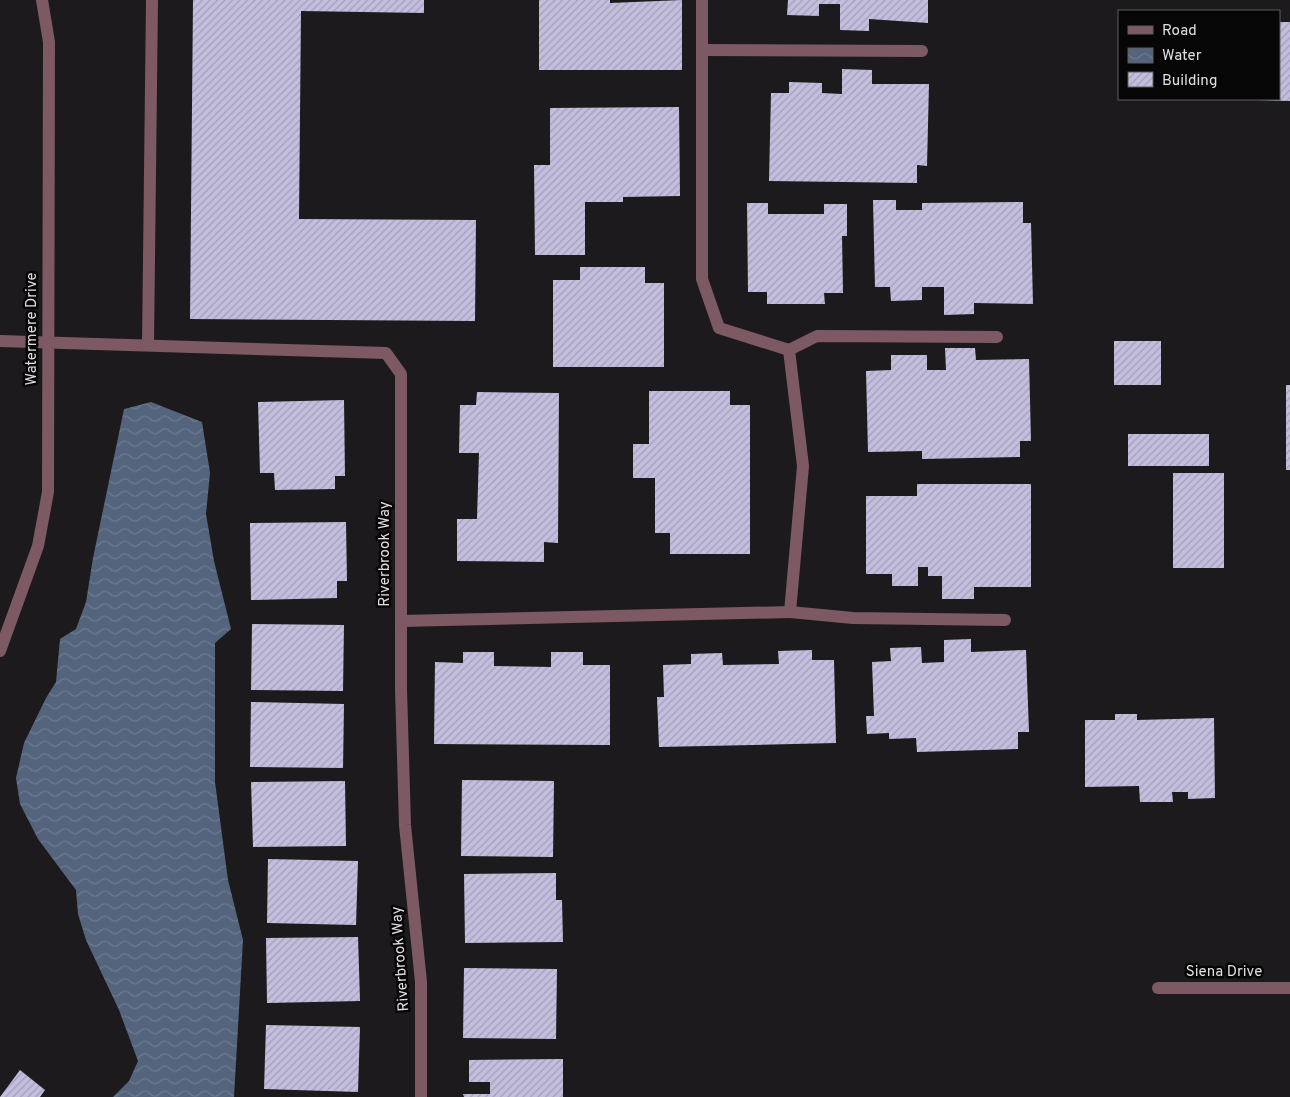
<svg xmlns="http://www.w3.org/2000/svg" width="1290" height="1097" viewBox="0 0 1290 1097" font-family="Overpass,sans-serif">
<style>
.water{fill:url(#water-waves)}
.building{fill:url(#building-hatch)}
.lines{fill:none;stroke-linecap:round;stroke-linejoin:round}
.minor{stroke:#7c5963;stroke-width:12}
.labels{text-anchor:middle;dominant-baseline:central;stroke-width:5;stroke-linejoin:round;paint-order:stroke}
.street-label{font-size:15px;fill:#e0dee0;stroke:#070607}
</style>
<defs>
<pattern id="water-waves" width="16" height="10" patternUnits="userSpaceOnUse" patternTransform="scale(1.25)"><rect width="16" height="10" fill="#54647d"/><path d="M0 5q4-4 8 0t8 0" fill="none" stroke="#6c7a8f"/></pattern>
<pattern id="building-hatch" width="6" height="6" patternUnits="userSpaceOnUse" patternTransform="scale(1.25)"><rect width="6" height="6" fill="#c3bede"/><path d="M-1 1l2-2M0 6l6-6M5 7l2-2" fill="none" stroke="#a39fb7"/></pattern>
</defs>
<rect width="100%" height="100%" fill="#1d1a1d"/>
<path class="water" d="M151 402 202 422 210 473 206 514 214 561 231 629 215 643V782L228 880 243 940 234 1097H113L129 1081 138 1061 119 1010 86 940 78 914 76 890 38 839 20 804 16 778 24 743 46 698 56 682 60 639 76 629 86 602 93 558 124 409Z"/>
<g class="building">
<path d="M193 0H424V13L301 11 299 219 476 220 475 321 190 319Z"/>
<path d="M539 0H610V3L682 0V70H539Z"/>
<path d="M788 0H928V23L869 19V31L840 30V4H819V16L787 15Z"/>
<path d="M1279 22H1290V101L1258 100 1279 99Z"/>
<path d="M842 69 872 70V84H929L927 166 917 165V183L769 181 771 93H789V82L822 83V93L842 94Z"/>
<path d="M679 107 680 196 623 197V202H585V255H535L534 165H550V108Z"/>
<path d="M873 200H896V210H922V203L1023 202V223H1031L1033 304 974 303V314L944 315V287H922V300L891 301 890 287H875Z"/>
<path d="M747 203H768V214H824V204H847V236H842L843 293H824L825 304H767V292H748Z"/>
<path d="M580 267H645V283H664V367H553V280H580Z"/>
<rect x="1114" y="341" width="47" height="44"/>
<path d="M945 348H975L976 360 1029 359 1031 441H1020V457L922 459V451L868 452 866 371 891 370V355H927V370H946Z"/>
<rect x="1286" y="385" width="4" height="85"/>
<path d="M649 391H730V405H750V554H670V533H655V478H633V444H649Z"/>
<path d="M477 392 559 393 558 543 544 542V562L457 561V519H477L479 453H459L460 405H476Z"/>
<path d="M344 400 345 476H335V489L275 490 274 473H260L258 402Z"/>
<rect x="1128" y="434" width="81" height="32"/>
<rect x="1173" y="473" width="51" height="95"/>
<path d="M917 484H1031V587H974V599H942V576H928V567H918V586H892V574H866V496H917Z"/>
<path d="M346 522 347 581H337V598L251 600 250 523Z"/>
<path d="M252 624 344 625 343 691 251 690Z"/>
<path d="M971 639V652L1026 650 1029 732H1018V749L917 752 916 738 889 739V733L867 734 866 716H874L872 662 891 661 890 648 921 647 922 663 944 662V640Z"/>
<path d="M812 650V660H834L836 743 659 747 657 697H664L663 665 691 664V654L722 653 723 665 779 664 778 651Z"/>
<path d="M463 652H494V666L551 667V652H583V665H610V745L434 744 435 662 463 663Z"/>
<path d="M251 702 344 704 343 768 250 767Z"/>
<path d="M1115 714H1137V720L1214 718 1215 798 1188 799V792H1172L1173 802H1140L1139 786 1085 787V720H1115Z"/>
<path d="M462 780 554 781 553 857 461 856Z"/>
<path d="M345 781 346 846 253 847 251 782Z"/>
<path d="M268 859 358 861 356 925 267 923Z"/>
<path d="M556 873V900H562L563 942 465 943 464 874Z"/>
<path d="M358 937 360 1001 267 1003 266 938Z"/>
<path d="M464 968 557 969 556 1039 463 1038Z"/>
<path d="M266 1025 360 1027 358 1092 264 1089Z"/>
<path d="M563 1059V1097H464L463 1094H490V1082H469V1060Z"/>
<path d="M20 1070 45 1090 40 1097H0Z"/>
</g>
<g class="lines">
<g class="minor">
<path d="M702 50 922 51"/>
<path d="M0 341 386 353 401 374V689L405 825 421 982V1097"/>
<path d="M148 345 152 0"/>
<path d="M789 350 817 336 997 337"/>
<path d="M790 612 853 618 1005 620"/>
<path d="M401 621 790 612 803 466 789 350 719 328 702 279V0"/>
<path d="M0 651 38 546 48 492 49 42 42 0"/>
<path d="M1158 988H1290"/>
</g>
</g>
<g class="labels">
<g class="street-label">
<text transform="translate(32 329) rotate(-90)">Watermere Drive</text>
<text transform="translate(385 554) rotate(-90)">Riverbrook Way</text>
<text transform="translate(401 959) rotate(-94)">Riverbrook Way</text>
<text x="1224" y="972">Siena Drive</text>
</g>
</g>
<rect x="1118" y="10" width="162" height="90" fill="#070607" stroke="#5e5c5e"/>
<rect x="1128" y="26" width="25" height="8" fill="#7c5963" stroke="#5e5c5e"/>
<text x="1162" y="35" font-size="15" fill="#e0dee0">Road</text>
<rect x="1128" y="48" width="25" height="15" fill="url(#water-waves)" stroke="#5e5c5e"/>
<text x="1162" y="60" font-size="15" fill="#e0dee0">Water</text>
<rect x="1128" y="72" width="25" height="15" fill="url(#building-hatch)" stroke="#5e5c5e"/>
<text x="1162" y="85" font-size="15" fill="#e0dee0">Building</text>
</svg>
